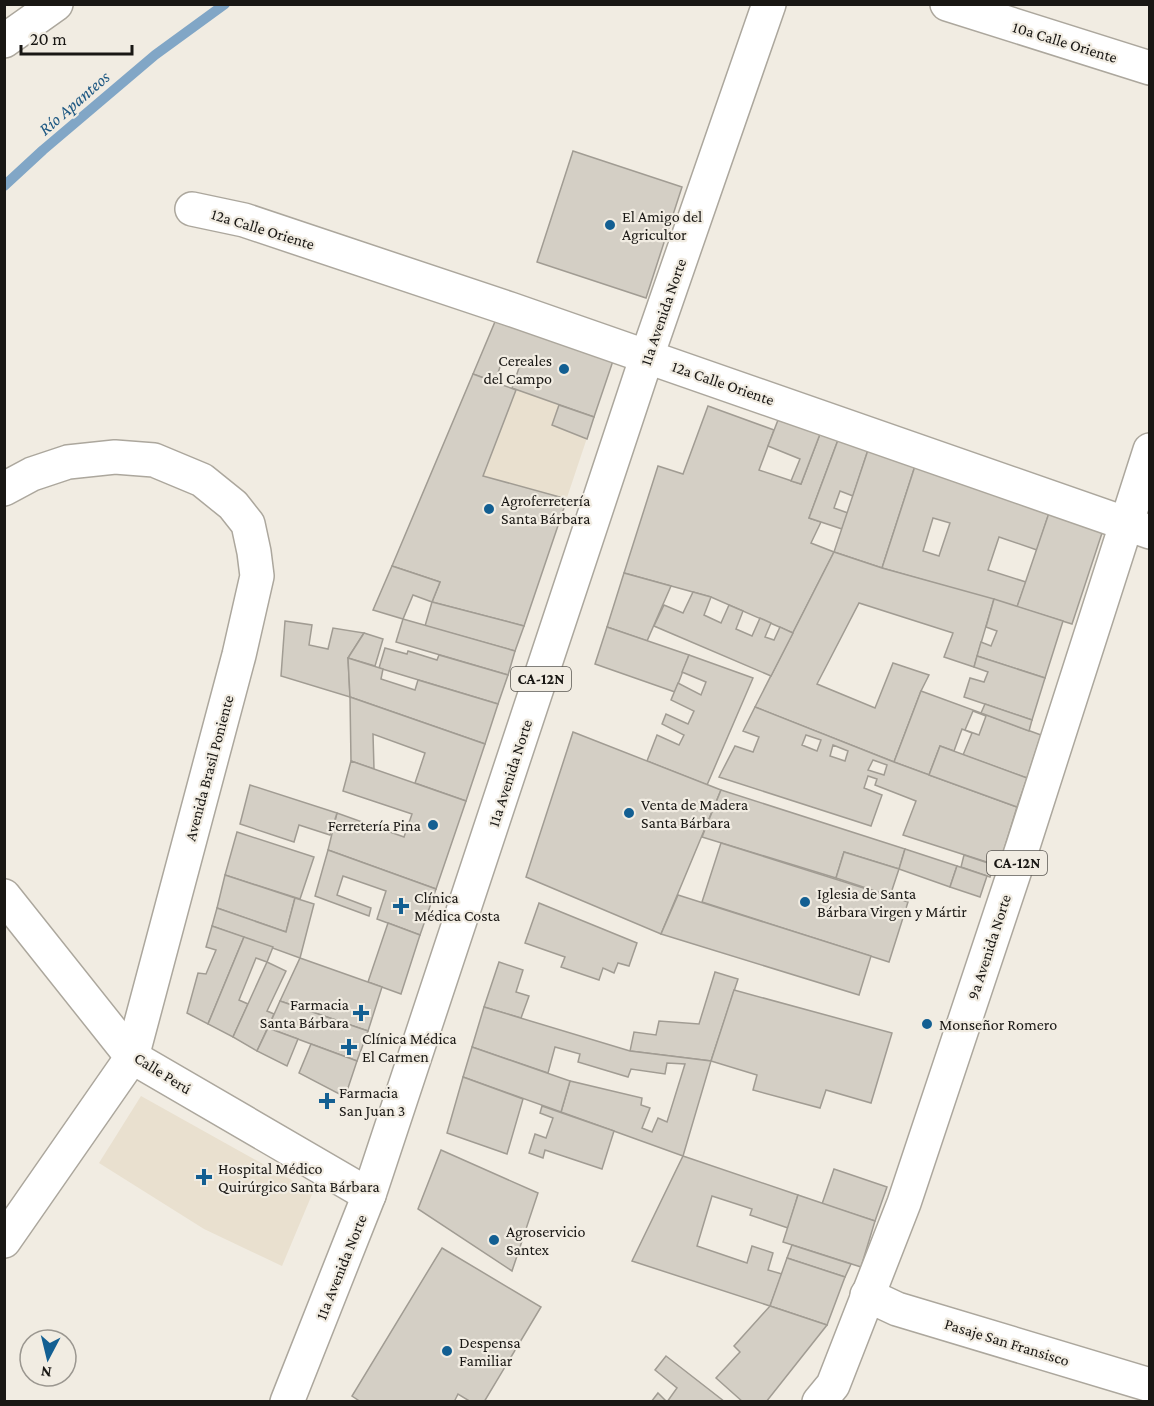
<svg xmlns="http://www.w3.org/2000/svg" width="1154" height="1406" viewBox="0 0 1154 1406" font-family="'Crimson Pro',serif">
<style>
.built{fill:#e9e0cf}
.lines{fill:none;stroke-linecap:round;stroke-linejoin:round}
.stream{stroke:#81a6c6;stroke-width:10}
.building{fill:#d4cfc5;stroke:#a19c93;stroke-width:1.5;fill-rule:evenodd}
.minor-casing{stroke:#aca79d;stroke-width:36}
.major-casing{stroke:#aca79d;stroke-width:36}
.minor{stroke:#fff;stroke-width:33}
.major{stroke:#fff;stroke-width:33}
.poi-dot{fill:#135f92;stroke:#f1ece2;stroke-width:2}
.labels{text-anchor:middle;dominant-baseline:central;stroke-width:4.5;stroke-linejoin:round;paint-order:stroke}
.shield{fill:#f1ece2;stroke:#5a5752;stroke-width:1.5}
.shield-label{font-size:15px;font-weight:bold;fill:#191714}
.street-label{font-size:16px;fill:#191714;stroke:#f1ece2}
.poi-label{font-size:16px;fill:#191714;stroke:#f1ece2;text-anchor:start}
.water-label{font-size:18px;font-style:italic;fill:#1c5782;stroke:#f1ece2}
</style>
<rect width="100%" height="100%" fill="#f1ece2"/>
<g class="built">
<path d="M473 374 594 417 524 626 432 602 440 582 392 566Z"/>
<path d="M141 1096 313 1192 282 1266 204 1229 99 1163Z"/>
</g>
<g class="lines">
<path class="stream" d="M4 186 43 150 155 55 225 4"/>
</g>
<g class="building">
<path d="M573 151 682 187 646 298 537 262Z"/>
<path d="M497 317 615 355 594 417 512 388 520 365 503 358 495 382 473 374Z"/>
<path d="M473 374 516 390 483 476 567 499 524 626 432 602 440 582 392 566Z"/>
<path d="M559 405 594 417 587 439 552 425Z"/>
<path d="M708 406 774 430 759 470 801 484 820 434 838 440 809 518 821 522 811 543 834 552 793 633 711 597 624 573 658 466 683 474Z"/>
<path d="M778 420 820 434 801 484 791 481 800 459 768 446Z"/>
<path d="M838 440 868 450 853 496 840 491 834 508 848 513 842 529 809 518Z"/>
<path d="M868 450 915 466 882 568 834 552Z"/>
<path d="M915 466 1050 510 1037 550 999 537 988 570 1026 582 1017 607 882 568ZM933 518 950 523 939 556 923 551Z"/>
<path d="M1050 510 1104 527 1072 624 1017 607Z"/>
<path d="M834 552 882 568 994 599 974 667 944 657 953 633 859 603 817 684 875 708 893 663 929 675 921 691 894 762 755 707Z"/>
<path d="M392 566 440 582 432 602 413 595 403 619 373 610Z"/>
<path d="M624 573 671 586 647 641 607 627Z"/>
<path d="M693 592 711 597 704 615 721 623 729 605 743 611 736 629 752 636 760 618 771 623 765 637 774 640 780 627 793 633 771 676 654 626 664 605 683 613Z"/>
<path d="M994 599 1063 621 1045 678 977 656 981 642 991 646 997 631 986 627Z"/>
<path d="M432 602 524 626 515 651 425 626Z"/>
<path d="M403 619 515 651 508 675 396 642Z"/>
<path d="M285 621 312 625 309 645 328 649 333 628 364 633 348 658 350 697 281 676Z"/>
<path d="M607 627 689 655 675 692 595 664Z"/>
<path d="M364 633 383 639 375 666 348 658Z"/>
<path d="M385 648 407 654 408 651 437 660 439 655 508 675 498 704 379 668Z"/>
<path d="M689 655 753 678 707 785 647 761 657 735 679 745 684 735 662 724 666 714 688 724 694 711 671 700 678 683 701 695 706 682 682 672Z"/>
<path d="M977 656 1045 678 1032 720 964 697 970 678 984 682 988 672 974 667Z"/>
<path d="M348 658 383 669 381 679 415 690 418 680 498 704 485 744 350 697Z"/>
<path d="M921 691 1041 735 1027 778 963 755 972 733 962 729 954 751 940 746 929 775 894 762ZM973 711 986 716 979 735 965 730Z"/>
<path d="M350 697 485 744 466 801 415 783 425 753 373 734 374 769 351 761Z"/>
<path d="M985 704 1032 720 1029 731 981 713Z"/>
<path d="M755 707 894 762 1017 807 999 866 903 835 916 801 875 785 877 779 868 776 864 788 882 795 871 826 719 777 735 746 753 752 759 737 743 731ZM806 735 821 740 817 751 802 745ZM833 745 848 751 845 761 830 756ZM873 760 887 765 884 775 868 770Z"/>
<path d="M573 732 721 790 661 934 526 877Z"/>
<path d="M940 746 1027 778 1017 807 929 775Z"/>
<path d="M351 761 466 801 436 889 328 850 337 813 404 837 412 814 343 791Z"/>
<path d="M250 785 337 813 330 835 299 825 294 842 240 824Z"/>
<path d="M721 790 905 849 899 869 844 852 836 878 702 837Z"/>
<path d="M237 832 314 857 300 899 225 875Z"/>
<path d="M721 843 908 902 889 962 702 902Z"/>
<path d="M905 849 957 866 950 887 899 869Z"/>
<path d="M328 850 436 889 420 935 377 919 386 891 343 876 337 895 371 908 369 916 315 896Z"/>
<path d="M844 852 899 869 890 896 836 878Z"/>
<path d="M964 855 994 865 990 877 961 867Z"/>
<path d="M957 866 987 876 980 897 950 887Z"/>
<path d="M225 875 295 898 286 932 217 908Z"/>
<path d="M678 895 871 956 859 995 661 934Z"/>
<path d="M295 898 314 904 300 958 212 926 217 908 286 932Z"/>
<path d="M539 903 637 943 629 966 618 963 614 973 603 968 599 980 561 967 565 957 525 943Z"/>
<path d="M388 923 420 935 401 994 368 982Z"/>
<path d="M212 926 244 937 208 1024 187 1013 198 973 206 974 216 950 206 947Z"/>
<path d="M244 937 273 947 267 962 256 958 239 1000 248 1004 233 1037 208 1024Z"/>
<path d="M300 958 382 987 368 1031 280 1001Z"/>
<path d="M267 962 286 971 267 1011 274 1014 257 1051 233 1037Z"/>
<path d="M499 962 523 970 516 992 529 996 521 1018 484 1007Z"/>
<path d="M715 972 738 979 711 1061 630 1051 634 1032 656 1035 659 1021 699 1024Z"/>
<path d="M734 990 892 1033 871 1103 826 1090 820 1108 753 1090 757 1075 711 1061Z"/>
<path d="M280 1001 368 1031 357 1061 268 1028Z"/>
<path d="M484 1007 630 1051 711 1061 683 1156 561 1112 570 1081 642 1098 641 1105 650 1108 642 1128 652 1132 658 1118 667 1122 685 1064 667 1063 665 1074 631 1069 628 1077 578 1062 580 1054 555 1047 548 1073 472 1047Z"/>
<path d="M268 1028 298 1039 287 1066 257 1051Z"/>
<path d="M311 1044 357 1061 345 1097 299 1073Z"/>
<path d="M472 1047 570 1081 561 1112 463 1077Z"/>
<path d="M463 1077 523 1099 507 1154 447 1133Z"/>
<path d="M542 1106 614 1131 602 1169 545 1150 543 1158 529 1153 535 1134 546 1138 553 1118 540 1113Z"/>
<path d="M441 1150 538 1193 512 1271 418 1209Z"/>
<path d="M683 1156 798 1195 788 1228 750 1215 752 1209 712 1196 697 1246 747 1263 752 1246 773 1253 768 1270 782 1274 770 1306 632 1261Z"/>
<path d="M834 1169 887 1187 875 1221 822 1204Z"/>
<path d="M798 1195 875 1221 861 1267 783 1242Z"/>
<path d="M792 1245 851 1264 845 1277 787 1258Z"/>
<path d="M442 1248 541 1307 484 1402H471L458 1394 454 1402H361L352 1396Z"/>
<path d="M787 1258 845 1277 827 1325 770 1306Z"/>
<path d="M770 1306 827 1325 766 1402H743L716 1378 740 1352 734 1346Z"/>
<path d="M666 1356 725 1402H667L677 1388 655 1370Z"/>
<path d="M658 1393 667 1402H651Z"/>
</g>
<g class="lines">
<defs>
<g id="minor">
<path d="M947 4 1150 68"/>
<path d="M192 209 244 220 510 309 1150 532"/>
<path d="M4 489 32 474 68 462 115 457 154 460 202 480 233 505 248 524 254 552 257 576 239 655 132 1057 4 1241"/>
<path d="M4 896 132 1057 369 1195"/>
<path d="M867 1295 897 1309 1150 1385"/>
</g>
<g id="major">
<path d="M4 41 56 4"/>
<path d="M287 1402 369 1195 647 356 769 4"/>
<path d="M819 1402 833 1385 904 1203 1023 846 1150 450"/>
</g>
</defs>
<use href="#minor" class="minor-casing"/>
<use href="#major" class="major-casing"/>
<use href="#minor" class="minor"/>
<use href="#major" class="major"/>
</g>
<g class="poi-dot">
<circle cx="610" cy="225" r="6"/>
<circle cx="564" cy="369" r="6"/>
<circle cx="489" cy="509" r="6"/>
<circle cx="629" cy="813" r="6"/>
<circle cx="433" cy="825" r="6"/>
<circle cx="805" cy="902" r="6"/>
<path d="M398 897h6v6h6v6h-6v6h-6v-6h-6v-6h6z"/>
<path d="M358 1004h6v6h6v6h-6v6h-6v-6h-6v-6h6z"/>
<circle cx="927" cy="1024" r="6"/>
<path d="M346 1038h6v6h6v6h-6v6h-6v-6h-6v-6h6z"/>
<path d="M324 1092h6v6h6v6h-6v6h-6v-6h-6v-6h6z"/>
<path d="M201 1168h6v6h6v6h-6v6h-6v-6h-6v-6h6z"/>
<circle cx="494" cy="1240" r="6"/>
<circle cx="447" cy="1351" r="6"/>
</g>
<g class="labels">
<g class="shield">
<rect x="511" y="667" width="60" height="24" rx="4.5"/>
<rect x="987" y="851" width="60" height="24" rx="4.5"/>
</g>
<g class="shield-label">
<text x="541" y="679">CA-12N</text>
<text x="1017" y="863">CA-12N</text>
</g>
<g class="street-label">
<text transform="translate(1065 42) rotate(17)">10a Calle Oriente</text>
<text transform="translate(263 229) rotate(17)">12a Calle Oriente</text>
<text transform="translate(663 312) rotate(-71)">11a Avenida Norte</text>
<text transform="translate(723 383) rotate(19)">12a Calle Oriente</text>
<text transform="translate(209 768) rotate(-75)">Avenida Brasil Poniente</text>
<text transform="translate(510 773) rotate(-72)">11a Avenida Norte</text>
<text transform="translate(989 947) rotate(-72)">9a Avenida Norte</text>
<text transform="translate(163 1073) rotate(32)">Calle Perú</text>
<text transform="translate(341 1267) rotate(-68)">11a Avenida Norte</text>
<text transform="translate(1007 1342) rotate(17)">Pasaje San Fransisco</text>
</g>
<g class="poi-label">
<text x="622" y="216">El Amigo del<tspan x="622" dy="18">Agricultor</tspan></text>
<text x="552" y="360" text-anchor="end">Cereales<tspan x="552" dy="18">del Campo</tspan></text>
<text x="501" y="500">Agroferretería<tspan x="501" dy="18">Santa Bárbara</tspan></text>
<text x="641" y="804">Venta de Madera<tspan x="641" dy="18">Santa Bárbara</tspan></text>
<text x="421" y="825" text-anchor="end">Ferretería Pina</text>
<text x="817" y="893">Iglesia de Santa<tspan x="817" dy="18">Bárbara Virgen y Mártir</tspan></text>
<text x="414" y="897">Clínica<tspan x="414" dy="18">Médica Costa</tspan></text>
<text x="349" y="1004" text-anchor="end">Farmacia<tspan x="349" dy="18">Santa Bárbara</tspan></text>
<text x="939" y="1024">Monseñor Romero</text>
<text x="362" y="1038">Clínica Médica<tspan x="362" dy="18">El Carmen</tspan></text>
<text x="339" y="1092">Farmacia<tspan x="339" dy="18">San Juan 3</tspan></text>
<text x="218" y="1168">Hospital Médico<tspan x="218" dy="18">Quirúrgico Santa Bárbara</tspan></text>
<text x="506" y="1231">Agroservicio<tspan x="506" dy="18">Santex</tspan></text>
<text x="459" y="1342">Despensa<tspan x="459" dy="18">Familiar</tspan></text>
</g>
<g class="water-label">
<text transform="translate(74 103) rotate(-41)">Río Apanteos</text>
</g>
</g>
<rect width="1154" height="1406" fill="none" stroke="#191714" stroke-width="12"/>
<g transform="translate(48 1358) rotate(187)"><circle r="28" fill="#f1ece2" stroke="#9b9790" stroke-width="1.5"/>
<path d="M0-4.5L10 22L0 15L-10 22Z" fill="#135f92"/>
<text y="-9" font-size="16" font-weight="bold" text-anchor="middle" fill="#191714">N</text>
</g>
<path d="M21 45v9h111v-9" fill="none" stroke="#191714" stroke-width="3"/>
<text x="30" y="45" font-size="18" fill="#191714" stroke="#f1ece2" stroke-width="4.5" paint-order="stroke">20 m</text>
</svg>
